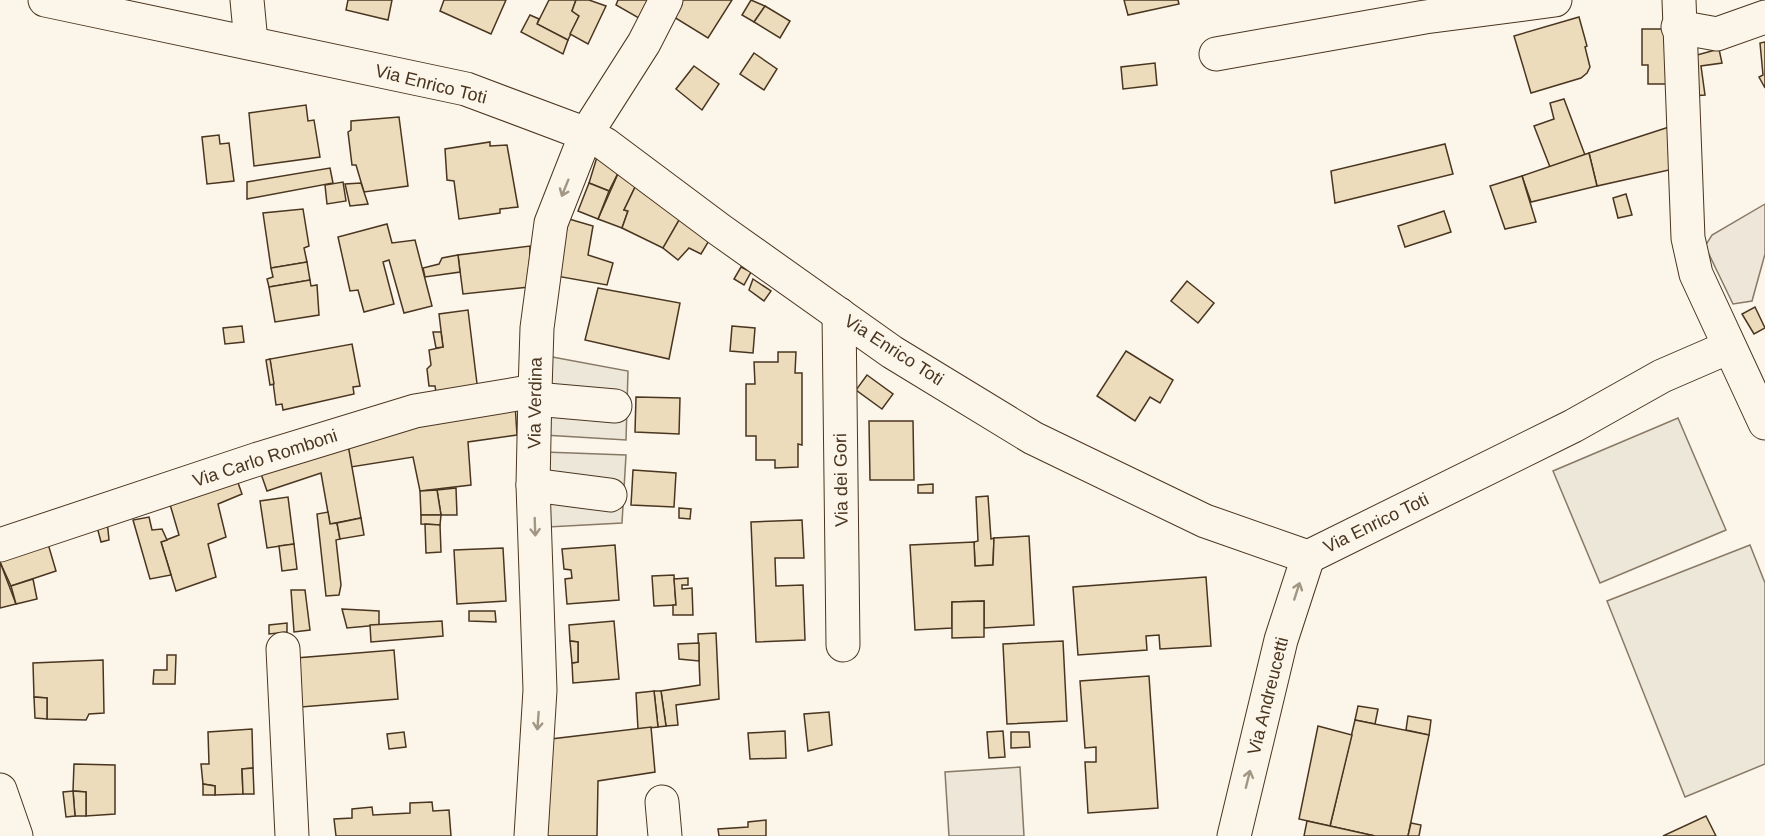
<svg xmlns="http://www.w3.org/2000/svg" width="1765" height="836" viewBox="0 0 1765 836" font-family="Arial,sans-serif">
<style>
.green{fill:#ede6d9;stroke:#887966;stroke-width:1.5}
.parking{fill:#ede7d9;stroke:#887966;stroke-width:1.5}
.building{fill:#ecdcbc;stroke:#4a3520;stroke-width:1.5}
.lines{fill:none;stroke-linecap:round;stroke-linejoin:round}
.minor-casing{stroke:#4a3520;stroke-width:35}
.minor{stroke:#fbf6e9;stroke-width:33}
.oneway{stroke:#a29684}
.labels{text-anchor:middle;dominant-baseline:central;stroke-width:4.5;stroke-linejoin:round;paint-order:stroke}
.street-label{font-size:18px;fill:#4a3520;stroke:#fbf6e9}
</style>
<rect width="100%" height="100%" fill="#fbf6e9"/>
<g class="green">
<path d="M1765 204V254L1752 301 1733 304 1705 246 1712 235Z"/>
<path d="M1020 767 1024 836H949L945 772Z"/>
</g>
<g class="parking">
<path d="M547 356 628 371 626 440 544 435Z"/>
<path d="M1678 418 1726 530 1600 583 1553 471Z"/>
<path d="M544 452 626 455 622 523 548 527Z"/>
<path d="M1750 545 1765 583V764L1685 797 1607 601Z"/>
</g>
<g class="building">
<path d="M348 0H392L388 20 346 10Z"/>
<path d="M444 0H506L491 34 440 11Z"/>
<path d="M549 0H576L572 11 579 16 568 40 537 24Z"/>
<path d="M576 0H589L606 6 588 44 570 34 579 16 572 11Z"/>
<path d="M618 0H655L644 21 616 5Z"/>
<path d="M677 0H732L708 38 669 14Z"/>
<path d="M751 0 765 6 754 22 742 15Z"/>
<path d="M1124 0H1178L1179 4 1128 15Z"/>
<path d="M765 6 790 21 780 38 754 22Z"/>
<path d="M530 15 539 19 537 24 568 40 563 54 521 32Z"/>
<path d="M1579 17 1587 46 1585 47 1590 67 1587 73 1581 78 1531 93 1514 36Z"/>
<path d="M1642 29H1670L1669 84H1648V65H1642Z"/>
<path d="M1765 42V88L1759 77 1763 75 1760 43Z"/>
<path d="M1719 49 1722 63 1701 66 1705 95 1692 96 1686 58Z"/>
<path d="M754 53 777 69 764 90 740 74Z"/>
<path d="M1155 63 1157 85 1123 89 1121 67Z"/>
<path d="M694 66 719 84 702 110 676 89Z"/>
<path d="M1564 99 1585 155 1550 167 1534 126 1554 119 1550 103Z"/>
<path d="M306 105 308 121 314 120 320 157 254 166 249 113Z"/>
<path d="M399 117 408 186 364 192 356 165H352L348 132 351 130V121Z"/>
<path d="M1669 127 1678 168 1597 186 1589 153Z"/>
<path d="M219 135 220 144 229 143 234 181 207 184 202 137Z"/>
<path d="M490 142V146L507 145 518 207 500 209V213L459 219 454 181 447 180 445 149Z"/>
<path d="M1445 144 1453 174 1335 203 1331 171Z"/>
<path d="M1589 153 1597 186 1531 202 1522 176Z"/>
<path d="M597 157 621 167 609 191 589 183Z"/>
<path d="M621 167 638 181 624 210 628 211 622 228 598 219Z"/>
<path d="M330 168 333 183 247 199V182Z"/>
<path d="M1522 176 1536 222 1505 229 1490 186Z"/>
<path d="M638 181 682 215 663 248 622 228 628 211 624 210Z"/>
<path d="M343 182 346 201 327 204 325 185Z"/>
<path d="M361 183 368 204 350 206 345 184Z"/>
<path d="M589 183 609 191 598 219 578 211Z"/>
<path d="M1626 194 1632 215 1618 218 1613 198Z"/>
<path d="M303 209 309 246 304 248 307 262 271 268 263 213Z"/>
<path d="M1444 211 1451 232 1405 247 1398 226Z"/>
<path d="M682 215 710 239 701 254 689 248 678 260 663 248Z"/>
<path d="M569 219 593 226 588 255 613 263 607 285 556 276Z"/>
<path d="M387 224 392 243 415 240 432 306 404 313 389 260 383 262 394 304 364 312 358 290 350 291 338 237Z"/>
<path d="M530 246 529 287 463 294 458 255Z"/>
<path d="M458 255 460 272 425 277 423 268 439 264 442 258Z"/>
<path d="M307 262 310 280 269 287 267 279 273 277 271 268Z"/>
<path d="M741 267 751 272 744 285 734 279Z"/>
<path d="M753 279 771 291 764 301 749 290Z"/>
<path d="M310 280 311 286 317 285 319 315 275 322 269 287Z"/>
<path d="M1187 281 1214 303 1198 323 1171 301Z"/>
<path d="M598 288 680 303 669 359 585 340Z"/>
<path d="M1755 307 1765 328 1754 334 1742 314Z"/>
<path d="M468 310 479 400 438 406 435 386H429L427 369 431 365 429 350 443 347 439 314Z"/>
<path d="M242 326 244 342 225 344 223 328Z"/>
<path d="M732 326 755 328 753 353 730 351Z"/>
<path d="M433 332H441L443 347 436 348Z"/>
<path d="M352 344 360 386 353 387 354 394 283 410 282 404 276 405 270 359Z"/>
<path d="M1126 351 1173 380 1160 403 1150 397 1135 421 1097 396Z"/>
<path d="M778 352H796L795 373H802V445L798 444V467L775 468V460H756V436H746V384H755L754 362H778Z"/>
<path d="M270 359 274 384 270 385 266 360Z"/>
<path d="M867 375 893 394 882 409 856 390Z"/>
<path d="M636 397 680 398 679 434 635 432Z"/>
<path d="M515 404 517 435 468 442 471 485 420 491 413 457 351 467 347 439Z"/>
<path d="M869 421H913L914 480H870Z"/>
<path d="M347 439 361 518 330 524 321 473 267 491 259 468Z"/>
<path d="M633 470 676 473 674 507 631 505Z"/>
<path d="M236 477 242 494 218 504 226 537 208 544 216 577 176 591 161 542 179 535 169 501Z"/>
<path d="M933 484V493H918V485Z"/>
<path d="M456 488 457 515H441L437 490Z"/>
<path d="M437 490 441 515H421L420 491Z"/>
<path d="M988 496 991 539 994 538 993 565 975 566 974 542 978 541 976 497Z"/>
<path d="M288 497 294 544 267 548 260 501Z"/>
<path d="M679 508 691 509 690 519 679 518Z"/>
<path d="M328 512 330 524 337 523 340 539 336 540 341 585 339 595 326 596 317 514Z"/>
<path d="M421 515H441L440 525 421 524Z"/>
<path d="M149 517 152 530 162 529 167 540 161 542 171 575 150 579 133 520Z"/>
<path d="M361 518 364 535 340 539 337 523Z"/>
<path d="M107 520 109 540 101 542 96 523Z"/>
<path d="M802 520 804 558H775L776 586 803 585 805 640 756 642 751 522Z"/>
<path d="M425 524 440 525 441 552 426 553Z"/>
<path d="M1029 536 1034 625 984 628V601L952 602V628L915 630 910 545 974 542 975 566 993 565 994 538Z"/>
<path d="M46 537 56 571 11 586 0 562V548Z"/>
<path d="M294 544 297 569 282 571 279 546Z"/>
<path d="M615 545 619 600 567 604 565 579 572 578 571 570 564 569 562 549Z"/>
<path d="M503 548 506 601 457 604 454 550Z"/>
<path d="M0 562 16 604 0 608Z"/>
<path d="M674 575 676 605 654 606 652 576Z"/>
<path d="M1206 577 1211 646 1160 649 1159 635 1146 636 1147 650 1078 655 1073 587Z"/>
<path d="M688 578V585H682V589L692 588 693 615H673V605H676L674 579Z"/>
<path d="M33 579 37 599 16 604 11 586Z"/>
<path d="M291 590H305L310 630 294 632Z"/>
<path d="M984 601V637L952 638V602Z"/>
<path d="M342 609 379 611V625L347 628Z"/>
<path d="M469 611H495L496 622 469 621Z"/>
<path d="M442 621 443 636 371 642 370 625Z"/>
<path d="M614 621 619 679 573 683 572 663 578 662V642L570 641 569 625Z"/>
<path d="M287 623V632L269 634V625Z"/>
<path d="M716 633 719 699 676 705 678 725 666 726 661 691 700 685 698 634Z"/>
<path d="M570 641 578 642V662L572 663Z"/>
<path d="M1063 641 1067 721 1007 724 1003 644Z"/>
<path d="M699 643V661L679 659 678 644Z"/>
<path d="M394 650 398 699 301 707 296 658Z"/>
<path d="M167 655H176L175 684H153L154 670H167Z"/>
<path d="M103 660 104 713 89 714 86 720 47 719V698L34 697 33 663Z"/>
<path d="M1149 676 1158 808 1088 813 1085 762H1096V747L1085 748 1080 681Z"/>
<path d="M654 691H661L666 726 658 727Z"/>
<path d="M654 691 658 727 638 729 636 693Z"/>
<path d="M34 697 47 698V719L35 718Z"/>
<path d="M1358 706 1378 709 1375 724 1355 720Z"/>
<path d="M829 712 832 745 808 751 804 714Z"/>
<path d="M1408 716 1431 720 1429 735 1406 730Z"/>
<path d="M1355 720 1429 735 1408 836H1375L1330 826Z"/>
<path d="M1318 726 1352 735 1330 826 1299 819Z"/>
<path d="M651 727 655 772 598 781 597 836H546L551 739Z"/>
<path d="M252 729 253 768 242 769 243 794 215 795V786L203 784 201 764H209L208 732Z"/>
<path d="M785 731 786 758 750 759 748 733Z"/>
<path d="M1003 731 1005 757 989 758 987 732Z"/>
<path d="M404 732 406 747 389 749 387 734Z"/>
<path d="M1011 732H1029L1030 747 1011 748Z"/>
<path d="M74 764 115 765V814L86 816V792L73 791Z"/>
<path d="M253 768 254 794H243L242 769Z"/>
<path d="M203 784 215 786V795H203Z"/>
<path d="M73 791 86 792V816H75Z"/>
<path d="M73 791 75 816 66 817 63 792Z"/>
<path d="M432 802 433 811 449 810 451 836H336L334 819 352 818V809L372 807 373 815 410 813V803Z"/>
<path d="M1706 816 1716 836H1663Z"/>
<path d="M766 820V836H719L718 829 748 827V822Z"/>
<path d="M1307 821 1330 826 1375 836H1304Z"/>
<path d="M1411 823 1421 825 1419 836H1408Z"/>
</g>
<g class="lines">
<defs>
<g id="minor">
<path d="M45 0 466 89 586 134 605 144 720 230 892 352 1033 438 1205 521 1308 557 1573 426 1662 376 1729 347"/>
<path d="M247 0 251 42"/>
<path d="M1679 0 1688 238 1696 274 1765 423"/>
<path d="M1678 27 1717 34 1765 17"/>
<path d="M1216 54 1425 17 1555 0"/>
<path d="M839 314 843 645"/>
<path d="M535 399 615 406"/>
<path d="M533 485 610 495"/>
<path d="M0 545 258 459 415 411 535 391"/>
<path d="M283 649 292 836"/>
<path d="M0 790 16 836"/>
<path d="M662 802 665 836"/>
<path d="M531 836 540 690 533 485 535 391 537 328 551 223 586 134 644 43 666 0"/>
<path d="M1234 836 1281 640 1308 557"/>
</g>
</defs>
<use href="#minor" class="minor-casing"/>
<use href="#minor" class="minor"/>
</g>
<defs><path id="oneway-shaft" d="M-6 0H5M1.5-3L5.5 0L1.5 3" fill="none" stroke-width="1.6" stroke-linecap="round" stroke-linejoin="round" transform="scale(1.5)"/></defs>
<g class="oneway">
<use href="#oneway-shaft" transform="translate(565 188) rotate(112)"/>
<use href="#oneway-shaft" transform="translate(535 527) rotate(88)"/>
<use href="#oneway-shaft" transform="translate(1297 591) rotate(-72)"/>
<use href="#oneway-shaft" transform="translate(538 721) rotate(94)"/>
<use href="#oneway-shaft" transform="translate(1248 779) rotate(-76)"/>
</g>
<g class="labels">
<g class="street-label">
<text transform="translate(431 84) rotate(14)">Via Enrico Toti</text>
<text transform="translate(894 350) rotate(33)">Via Enrico Toti</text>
<text transform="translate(535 403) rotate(-89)">Via Verdina</text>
<text transform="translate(265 458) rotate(-18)">Via Carlo Romboni</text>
<text transform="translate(841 480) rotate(-91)">Via dei Gori</text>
<text transform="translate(1376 523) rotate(-26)">Via Enrico Toti</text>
<text transform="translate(1268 696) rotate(-76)">Via Andreucetti</text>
</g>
</g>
</svg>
